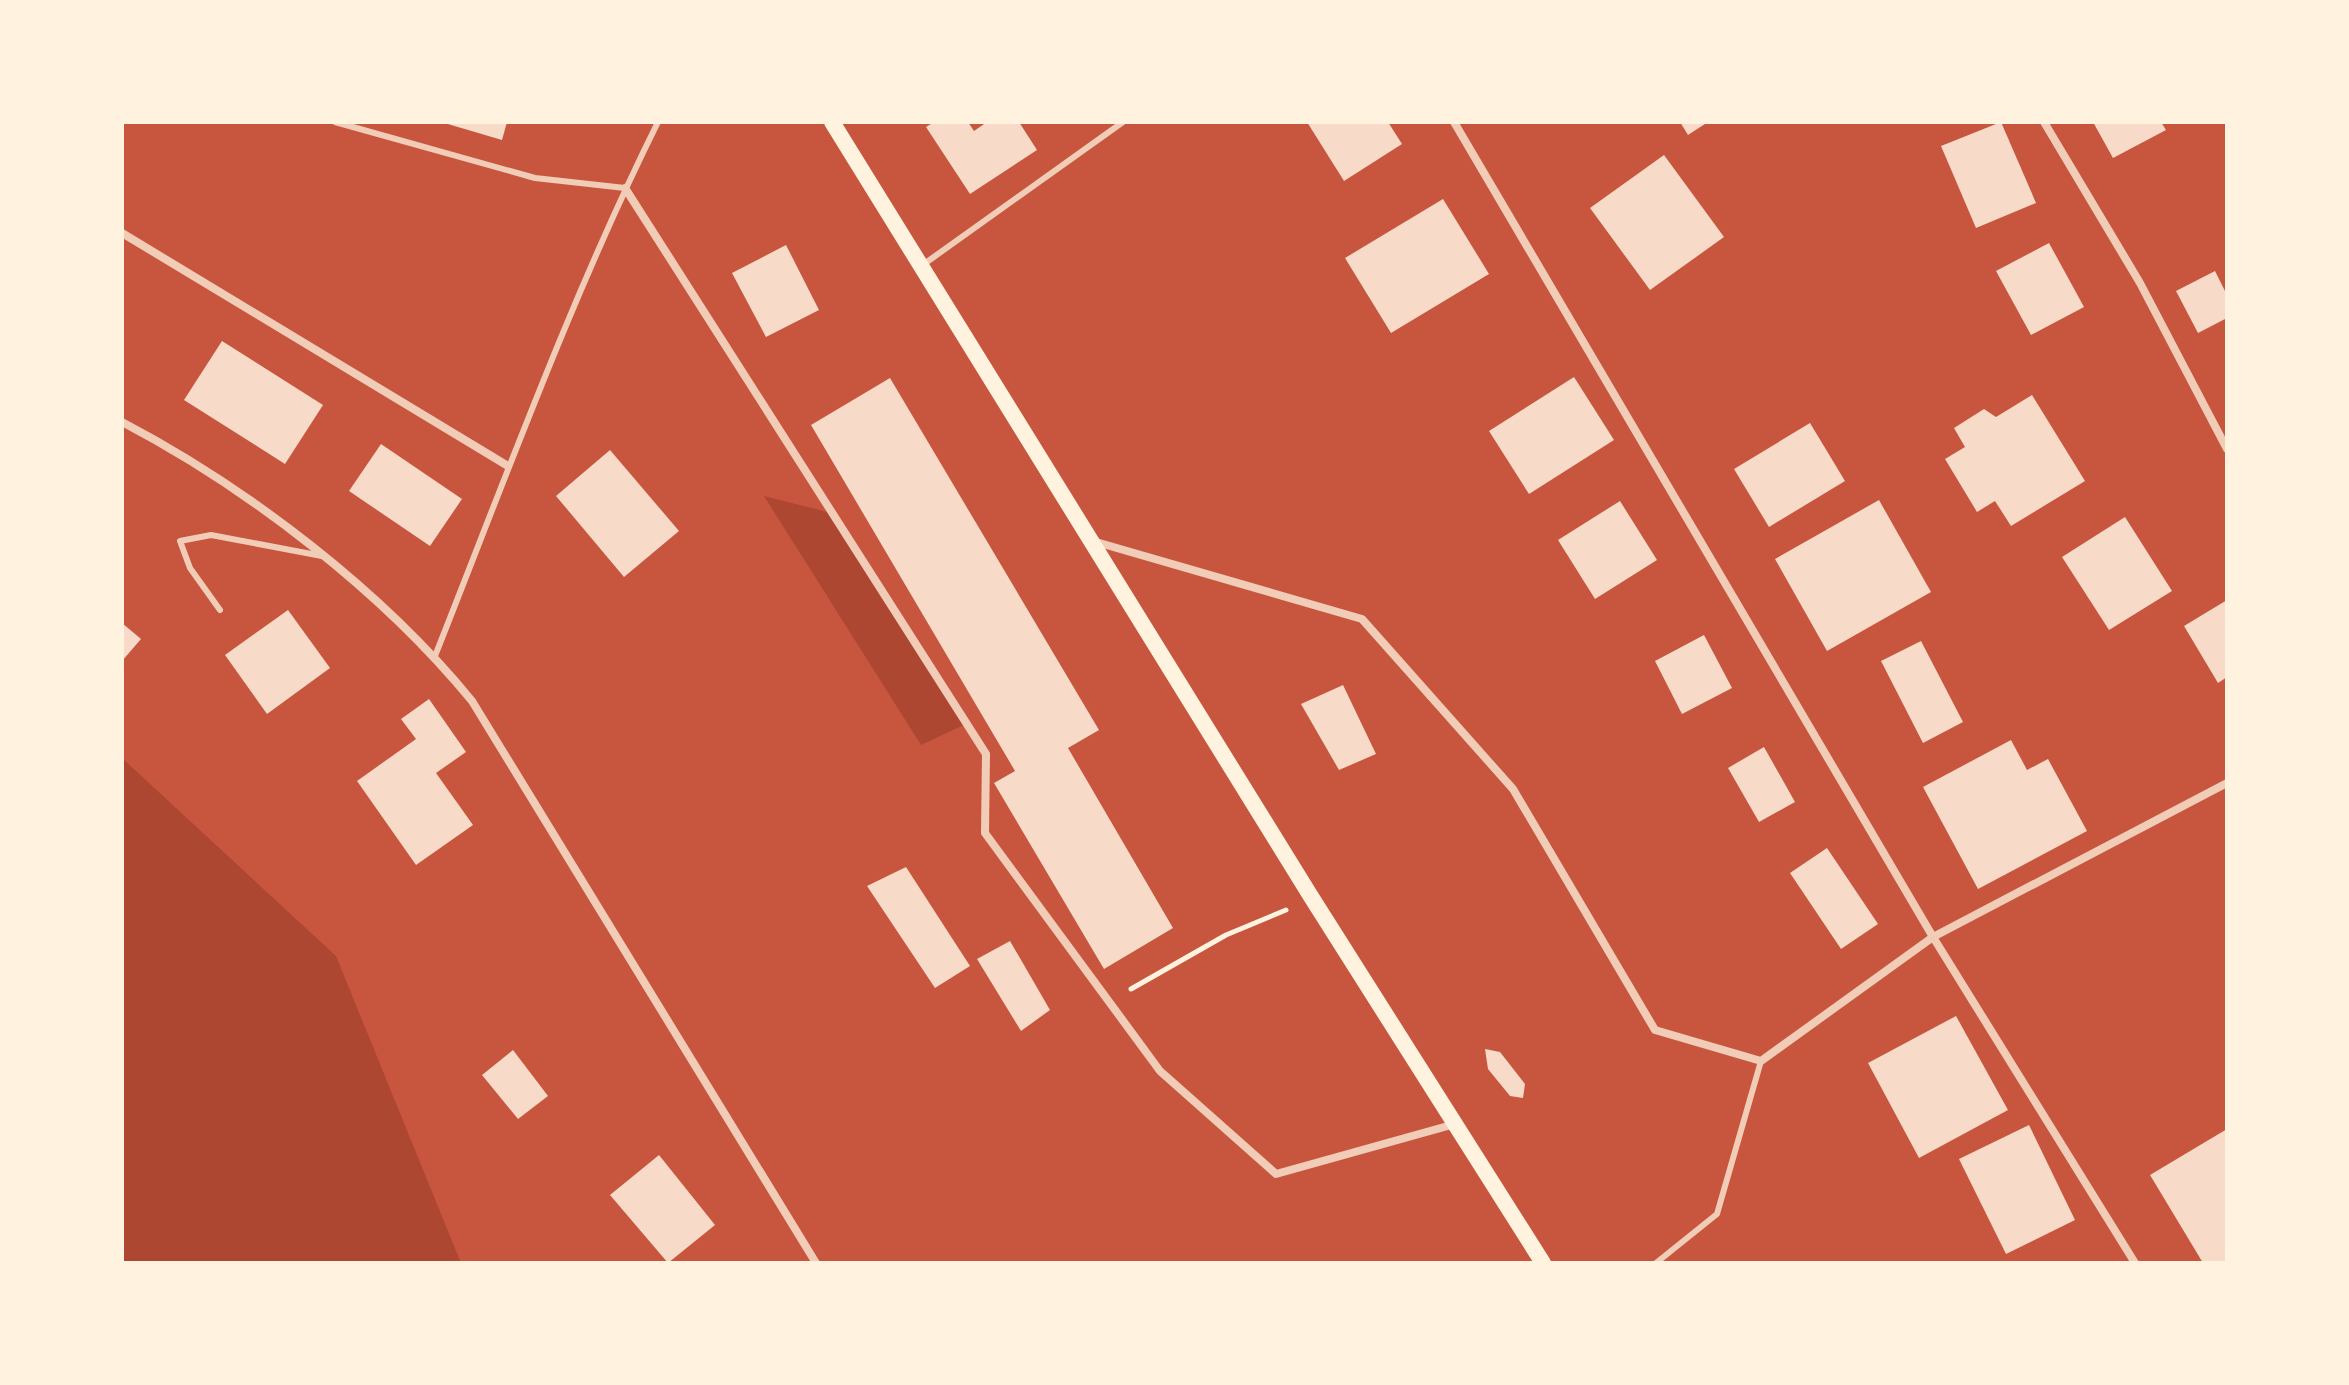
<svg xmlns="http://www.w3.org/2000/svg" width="2349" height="1385" viewBox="0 0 2349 1385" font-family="'PT Sans',sans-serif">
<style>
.green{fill:#ae4732}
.building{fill:#f7dbc8}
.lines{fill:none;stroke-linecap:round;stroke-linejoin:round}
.path{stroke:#fff3e0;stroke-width:5}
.service{stroke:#f1ccb7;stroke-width:6}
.minor{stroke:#f1ccb7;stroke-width:8}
.secondary{stroke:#fff3e0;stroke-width:16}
</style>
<rect width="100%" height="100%" fill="#c8553d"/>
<g class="green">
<path d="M764 496 831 513 966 724 921 745Z"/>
<path d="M122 758 336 956 461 1263H122Z"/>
</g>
<g class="building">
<path d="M441 122H507L502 140Z"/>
<path d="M934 122H968L974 131 987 122H1019L1037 150 970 194 926 127Z"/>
<path d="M1307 122H1388L1402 144 1344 181Z"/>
<path d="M1680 122H1708L1688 135Z"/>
<path d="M2001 122 2036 203 1976 228 1941 146Z"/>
<path d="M2093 122H2161L2166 130 2113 158Z"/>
<path d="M1664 155 1724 237 1650 290 1590 208Z"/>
<path d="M1443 199 1489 274 1391 333 1345 258Z"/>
<path d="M2049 243 2084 307 2031 335 1996 271Z"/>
<path d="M786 245 819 310 766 337 732 273Z"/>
<path d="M2215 271 2227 295V318L2198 333 2176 291Z"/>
<path d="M222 341 323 405 285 464 184 400Z"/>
<path d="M1574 377 1614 440 1529 494 1489 431Z"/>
<path d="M890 378 1099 730 1068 748 1173 928 1104 969 994 783 1015 771 811 425Z"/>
<path d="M2032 395 2085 481 2011 526 1995 501 1977 512 1945 459 1965 447 1954 428 1984 409 1996 417Z"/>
<path d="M1810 423 1845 481 1769 527 1734 469Z"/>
<path d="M381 444 462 499 430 546 349 491Z"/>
<path d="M610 450 679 531 624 577 556 496Z"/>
<path d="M1879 500 1931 592 1827 651 1775 559Z"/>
<path d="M1620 501 1657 560 1595 599 1558 540Z"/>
<path d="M2125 517 2172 591 2109 630 2062 557Z"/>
<path d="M2227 600V677L2218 683 2184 626Z"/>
<path d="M288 610 330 668 267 714 225 655Z"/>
<path d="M122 623 141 639 122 661Z"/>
<path d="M1704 635 1732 688 1682 714 1655 661Z"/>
<path d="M1921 641 1963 722 1923 743 1881 661Z"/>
<path d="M1343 685 1376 754 1339 770 1301 704Z"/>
<path d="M429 699 466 752 436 773 473 825 416 865 357 781 416 739 401 719Z"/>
<path d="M2011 740 2027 770 2048 759 2087 831 1978 889 1923 787Z"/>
<path d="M1764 747 1795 802 1759 822 1728 768Z"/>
<path d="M1827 848 1878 924 1841 949 1790 873Z"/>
<path d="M906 867 970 966 935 988 867 886Z"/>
<path d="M1010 941 1050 1010 1021 1031 977 959Z"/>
<path d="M1956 1016 2008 1110 1919 1158 1868 1063Z"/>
<path d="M1485 1049 1500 1052 1525 1084 1523 1098 1510 1096 1488 1069Z"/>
<path d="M513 1050 548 1096 518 1119 482 1075Z"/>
<path d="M2029 1125 2075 1220 2006 1254 1959 1159Z"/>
<path d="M2227 1129V1263H2203L2150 1175Z"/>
<path d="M659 1155 715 1225 668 1263 610 1195Z"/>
</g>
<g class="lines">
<path class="path" d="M1131 989 1226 935 1286 910"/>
<g class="service">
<path d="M335 122 535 178 625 188"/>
<path d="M924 264 1123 122"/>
<path d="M220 610 190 568 180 541 211 535 322 556"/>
<path d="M435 656C506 477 572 295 658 122"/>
<path d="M1656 1263 1717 1214 1761 1061"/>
</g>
<g class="minor">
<path d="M1454 122 1933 937 2135 1263"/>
<path d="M2044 122 2140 283 2227 449"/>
<path d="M625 188 986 754 985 833 1160 1071 1276 1174 1455 1124"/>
<path d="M122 233 508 466"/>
<path d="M122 422C248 488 382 591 472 701L816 1263"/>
<path d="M1096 542 1362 619 1513 789 1655 1030 1761 1061 1933 937 2227 783"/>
</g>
<path class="secondary" d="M832 122 1310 895 1543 1263"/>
</g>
<rect width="2349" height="1385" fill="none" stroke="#fff3e0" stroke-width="248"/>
</svg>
